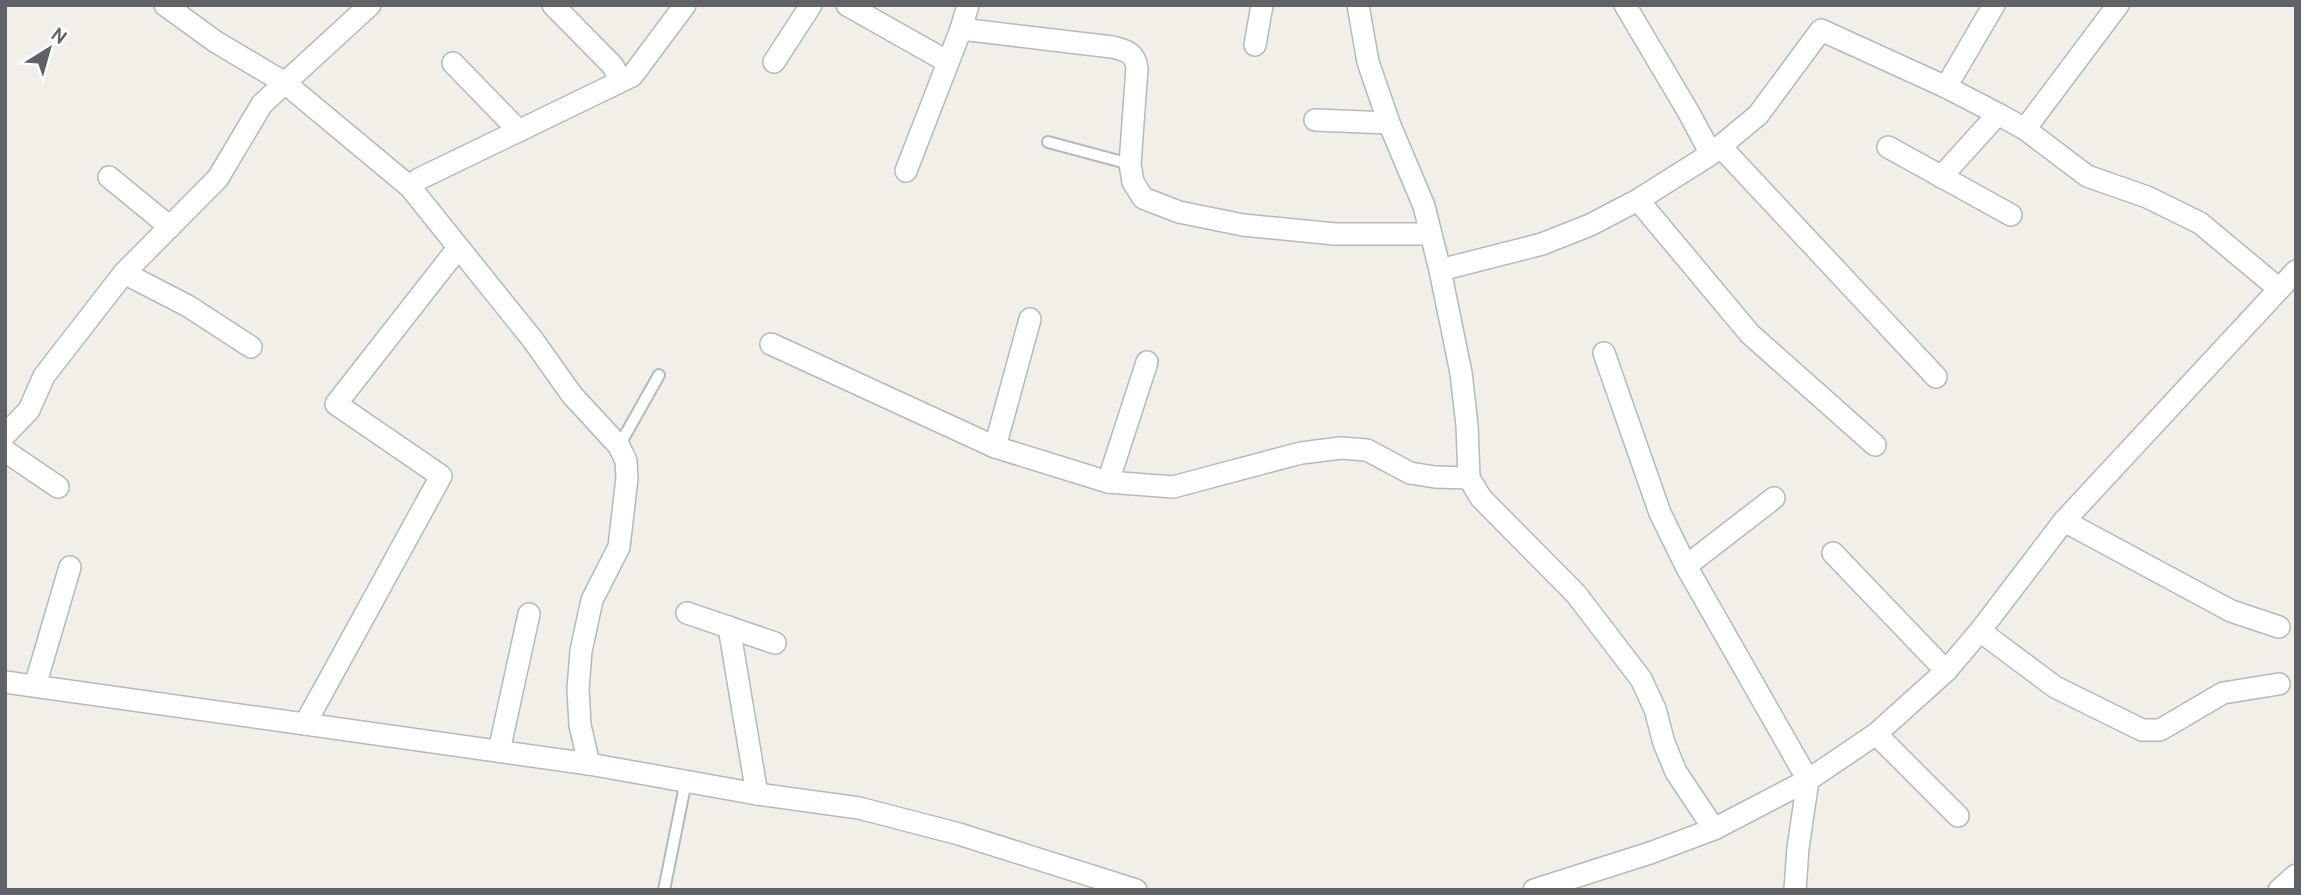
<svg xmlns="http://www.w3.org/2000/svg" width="2301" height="895" viewBox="0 0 2301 895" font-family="Cabin,sans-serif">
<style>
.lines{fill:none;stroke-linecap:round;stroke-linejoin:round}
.lane-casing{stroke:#b5b8bc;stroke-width:14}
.street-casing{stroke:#b5b8bc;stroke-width:24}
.lane{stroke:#fff;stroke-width:10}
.street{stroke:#fff;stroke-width:21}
</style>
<rect width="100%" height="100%" fill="#f1efe8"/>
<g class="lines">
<defs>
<g id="lane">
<path d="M1048 142 1130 164"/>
<path d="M619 446 659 375"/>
<path d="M664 890 686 781"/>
</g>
<g id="street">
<path d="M165 5 216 42 285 83 410 187 533 340 572 395 619 446 626 461 627 478 619 547 592 600 581 651 578 689 580 725 589 764"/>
<path d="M553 5 613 66 621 81"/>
<path d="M847 5 948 62"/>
<path d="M1358 5 1368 62 1389 123 1424 206 1440 270 1461 373 1467 425 1469 478 1481 498 1576 594 1641 679 1655 709 1664 743 1676 772 1714 829"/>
<path d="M1625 5 1689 113 1711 154"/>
<path d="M961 29 1112 47C1126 50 1135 53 1137 68L1130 164 1133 182 1143 198 1179 212 1243 225 1335 234H1430"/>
<path d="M1255 45 1262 5"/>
<path d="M774 62 811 5"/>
<path d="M453 63 519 131"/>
<path d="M1946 87 1994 5"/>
<path d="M1315 120 1389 123"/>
<path d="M2025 129 2118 5"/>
<path d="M1720 146 1936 377"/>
<path d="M1888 147 2011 215"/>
<path d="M906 171 961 29 968 5"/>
<path d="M109 177 170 227"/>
<path d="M1941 177 1998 114"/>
<path d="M410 187 419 179 632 76 685 5"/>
<path d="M1638 200 1750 334 1875 445"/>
<path d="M1440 270 1542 244 1590 225 1638 200 1711 154 1758 115 1821 30 1946 87 1998 114 2025 129 2087 176 2147 197 2200 223 2278 288"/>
<path d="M124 273 188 306 251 347"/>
<path d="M771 344 995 447 1108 482 1173 487 1301 453 1341 448 1367 450 1410 473 1435 477 1469 478"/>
<path d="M1604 353 1660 513 1686 566 1808 780 1798 848 1795 890"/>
<path d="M5 435 29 410 44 376 124 273 218 178 262 104 370 5"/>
<path d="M995 447 1030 319"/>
<path d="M5 451 58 487"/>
<path d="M1108 482 1147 362"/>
<path d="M2064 521 2231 611 2279 627"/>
<path d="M1833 553 1946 671"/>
<path d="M1686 566 1774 498"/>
<path d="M687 613 775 643"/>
<path d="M729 627 757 794"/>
<path d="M1980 631 2055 687 2142 730H2160L2223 693 2279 684"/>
<path d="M5 682 589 764 757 794 859 808 959 834 1136 890"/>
<path d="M35 686 70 567"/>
<path d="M305 724 441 476 336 404 458 248"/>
<path d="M1876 734 1958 816"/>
<path d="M499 751 529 614"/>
<path d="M1534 890 1650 853 1714 829 1808 780 1876 734 1946 671 1980 631 2064 521 2296 271"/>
<path d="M2279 890 2296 875"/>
</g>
</defs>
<use href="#lane" class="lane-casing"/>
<use href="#street" class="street-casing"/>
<use href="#lane" class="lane"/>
<use href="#street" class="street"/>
</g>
<rect width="2301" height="895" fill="none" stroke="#5f6368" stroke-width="14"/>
<g transform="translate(49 49) rotate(37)" stroke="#ffffff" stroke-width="5" paint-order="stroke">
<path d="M0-5L12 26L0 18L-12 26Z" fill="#5f6368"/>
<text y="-10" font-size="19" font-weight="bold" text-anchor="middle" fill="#5f6368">N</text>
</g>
</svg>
